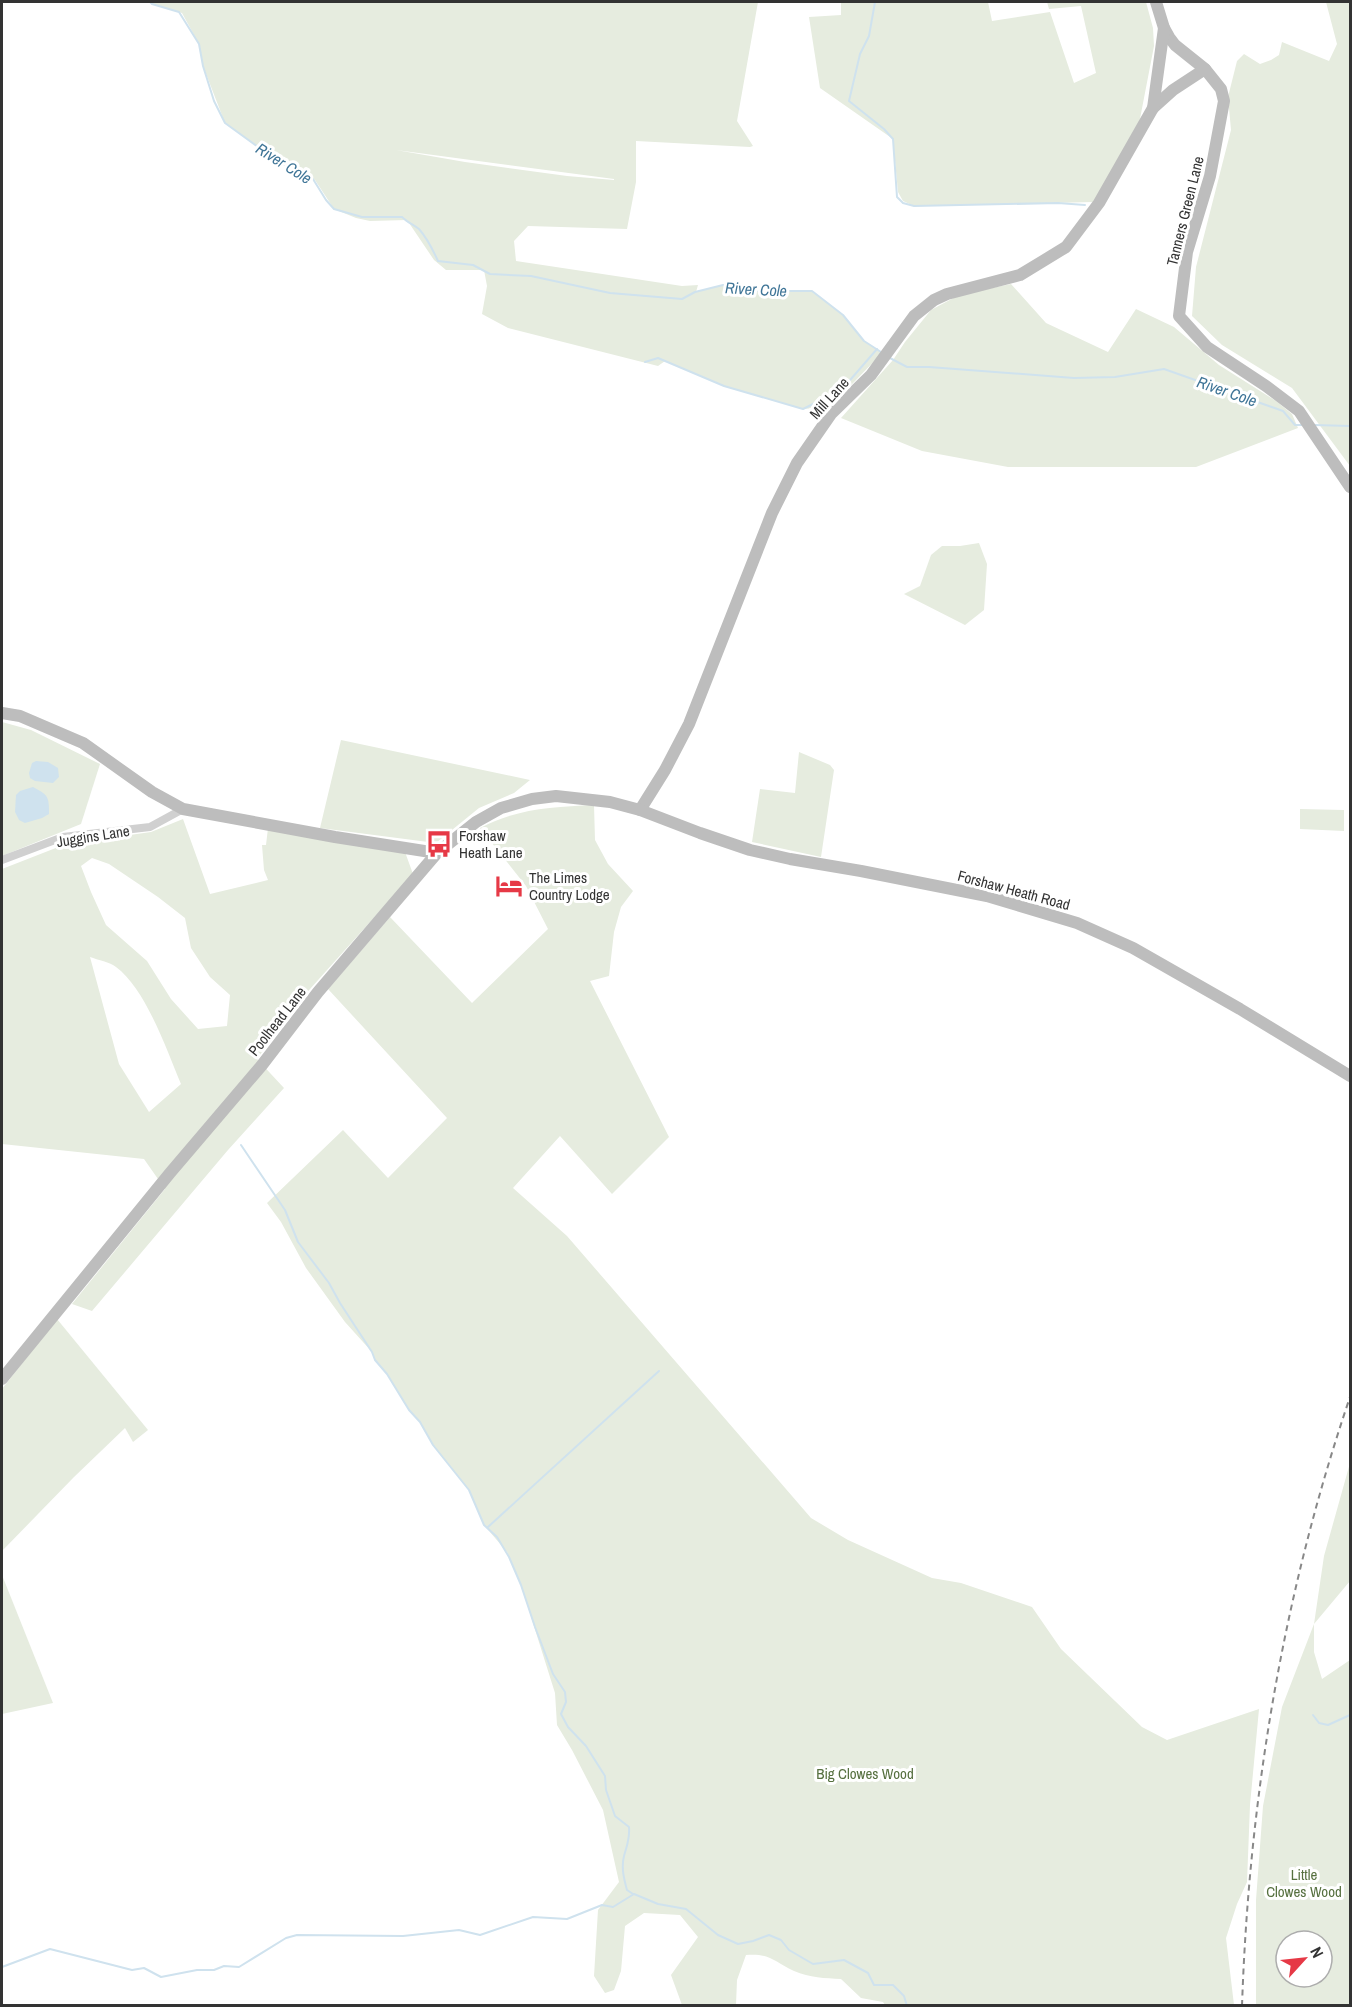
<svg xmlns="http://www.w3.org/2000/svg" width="1352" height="2007" viewBox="0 0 1352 2007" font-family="'Archivo Narrow',sans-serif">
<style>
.green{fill:#e6ecdf;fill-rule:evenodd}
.water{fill:#cfe2ee}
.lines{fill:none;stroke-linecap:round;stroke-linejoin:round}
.stream{stroke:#cfe2ee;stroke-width:2}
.street{stroke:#d0d0d0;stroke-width:8}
.secondary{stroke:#bdbdbd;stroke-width:12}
.rail{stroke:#888;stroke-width:2;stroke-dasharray:6 4.5;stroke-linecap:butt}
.labels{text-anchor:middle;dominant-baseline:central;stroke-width:6;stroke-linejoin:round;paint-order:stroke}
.street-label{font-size:15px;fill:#333;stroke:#fff}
.poi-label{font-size:15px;fill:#333;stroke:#fff;text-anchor:start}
.park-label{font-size:15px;fill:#56703f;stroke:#fff}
.water-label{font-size:16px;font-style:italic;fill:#3f7597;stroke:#fff}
</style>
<rect width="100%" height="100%" fill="#fff"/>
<g class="green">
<path d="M150 2H758L737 121 753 146 750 147 636 141V182L627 229 528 226 514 241 516 261 682 286 698 285 696 292 723 285 759 291H812L843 315 864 341 882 353 830 407 803 409 724 386 665 361 658 366 508 328 482 314 487 286 484 270H446L434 260 407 220 370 221 356 218 334 209 315 180 280 163 225 123 203 66 199 44 182 13 152 4ZM396 150 614 179V180L567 176 465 162Z"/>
<path d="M841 2H988L992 21 1050 12 1074 83 1096 73 1081 6 1049 9 1047 2H1146L1153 28 1154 46 1139 124 1095 202 914 206 903 201 898 192 893 139 820 88 809 17 841 15Z"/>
<path d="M1326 2H1350V466L1292 388 1222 345 1192 316 1196 267 1231 130 1228 97 1237 61 1244 54 1260 64 1271 60 1279 55 1282 42 1329 61 1337 44Z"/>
<path d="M1011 284 1046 323 1108 352 1136 309 1174 327 1219 365 1276 401 1292 414 1298 428 1196 467H1008L922 451 841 418 893 360 905 342 931 310 959 295Z"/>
<path d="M979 543 987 564 984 610 965 625 904 594 920 586 931 555 942 546H960Z"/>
<path d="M2 722 31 730 100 764 81 824 2 856Z"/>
<path d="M341 740 530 780 514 793 479 808 436 843 320 828Z"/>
<path d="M799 752 830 765 834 770 821 857 752 842 760 789 795 793Z"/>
<path d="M594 805 595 840 608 864 633 891 621 907 614 932 609 976 590 981 669 1137 612 1194 560 1136 513 1188 567 1236 811 1518 848 1540 932 1578 961 1583 1032 1607 1061 1649 1142 1727 1167 1740 1259 1709 1250 1805 1247 1882 1237 1904 1226 1938 1234 2005H885L883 2002 861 1998 841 1979C825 1978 810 1978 794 1971 774 1962 771 1953 746 1955L737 1980 736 2005H682L671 1975 698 1937 680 1915 644 1913 625 1926 621 1971 614 1990 605 1993 594 1976 598 1910 619 1882 603 1810 572 1750 557 1725 555 1693 521 1585 507 1552 484 1525 469 1490 433 1445 420 1422 409 1410 387 1374 375 1360 372 1352 345 1322 306 1268 281 1222 267 1203 343 1130 388 1178 447 1118 328 989 390 917 472 1003 548 929 526 886 480 828C519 808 552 807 594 805Z"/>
<path d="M1300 809 1344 810V831L1300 829Z"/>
<path d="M183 819 210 894 268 880 264 870 262 845H266L268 828 405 852 413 874 293 1008 257 1059 284 1088 228 1150 92 1311 72 1304 165 1189 144 1159 2 1144V869L66 844 151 832ZM92 858 109 864 158 897 185 918 191 948 210 977 230 995 227 1026 198 1029 171 999 147 961 106 925 91 892 81 866ZM90 957C98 960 110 962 116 967 146 989 167 1051 181 1084L149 1112 119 1064Z"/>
<path d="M57 1319 148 1430 133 1442 125 1428 74 1477 2 1551V1389Z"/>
<path d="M1350 1463V1581L1314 1624V1652L1322 1679 1350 1660V2005H1256V1900L1263 1806 1282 1707 1314 1624 1324 1556ZM1286 1941H1322V1977H1286Z"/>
<path d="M2 1575 53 1703 2 1714Z"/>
</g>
<g class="water">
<path d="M36 761 48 762 58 768 59 777 53 783 35 781 30 778 29 773 32 763Z"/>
<path d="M33 787C48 795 49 796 49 814L42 818 25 823 19 820 15 812 16 795 20 791Z"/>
</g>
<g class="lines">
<g class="stream">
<path d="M150 2 152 4 179 12 199 44 203 66 214 101 225 123 280 163 313 179 326 200 334 209 362 217H402C407 222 414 225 419 229 427 238 433 250 438 261L473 265 490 274 531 276 610 293 682 299 695 292 723 285 759 291H812L843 315 864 341 881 352"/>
<path d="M875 2 869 36 860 54 849 101 884 129 893 139 897 197 903 203 914 206 1058 203 1085 205"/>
<path d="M888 357 907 367H929L1074 378 1115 377 1164 369 1283 411 1295 425H1303"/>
<path d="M645 362 658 358 724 386 803 409 829 396 838 394 877 349"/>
<path d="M1314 425 1350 426"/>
<path d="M241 1145 285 1210 298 1242 329 1283 340 1303 372 1352 375 1360 387 1374 409 1410 420 1422 433 1445 469 1490 484 1525 497 1537 509 1557 521 1585 535 1627 553 1674 565 1692 566 1702 561 1714 568 1727 586 1746 605 1776 606 1790 615 1816 629 1827C630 1839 627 1845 624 1856 621 1868 624 1879 627 1890L633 1894"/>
<path d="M488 1527 659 1371"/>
<path d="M1313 1715 1319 1723 1328 1725 1350 1715"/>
<path d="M2 1967 50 1949 132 1970 144 1968 161 1977 197 1970H214L224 1966 239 1967 286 1938 297 1935 403 1936 459 1930 480 1935 533 1917 567 1919 602 1905 613 1907 634 1894 658 1904 686 1909 718 1935 738 1944 753 1941 769 1935 781 1940 789 1950 813 1964 844 1960 868 1973 874 1985H893L904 1996 907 2006"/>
</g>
<path class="street" d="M2 860 63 837 150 827 183 809"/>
<g class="secondary">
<path d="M1156 2 1164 28 1169 37 1175 45 1205 69 1221 89 1224 101 1210 176 1187 252 1179 316 1207 347 1266 386 1299 411 1350 487"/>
<path d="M1153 108 1173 90 1205 69"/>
<path d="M2 713 20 716 83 743 152 792 183 809 335 837 437 853"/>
<path d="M640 810 665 770 689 724 772 513 797 463 831 414 871 375 914 316 934 300 947 294 1020 275 1066 247 1099 203 1153 108 1164 28"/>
<path d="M2 1379 170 1173 262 1065 318 992 437 853 476 822 501 808 532 799 556 796 610 802 640 810 700 833 750 850 790 859 861 871 987 896 1077 923 1133 948 1240 1009 1350 1076"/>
</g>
<path class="rail" d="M1242 2006C1249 1798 1283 1594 1350 1397"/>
</g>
<defs>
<symbol id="bus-bare" viewBox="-9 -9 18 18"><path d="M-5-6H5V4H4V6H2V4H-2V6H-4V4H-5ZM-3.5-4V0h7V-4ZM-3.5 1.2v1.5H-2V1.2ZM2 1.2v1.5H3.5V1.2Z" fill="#e63946" stroke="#fff" stroke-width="2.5" paint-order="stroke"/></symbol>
<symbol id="hotel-bare" viewBox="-9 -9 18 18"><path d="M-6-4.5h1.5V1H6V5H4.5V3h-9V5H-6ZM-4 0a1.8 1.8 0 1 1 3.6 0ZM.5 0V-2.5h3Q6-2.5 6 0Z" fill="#e63946" stroke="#fff" stroke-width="2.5" paint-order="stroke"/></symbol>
</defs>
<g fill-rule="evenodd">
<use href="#bus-bare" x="420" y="825" width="38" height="38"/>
<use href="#hotel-bare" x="490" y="867" width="38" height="38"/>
</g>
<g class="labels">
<g class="street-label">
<text transform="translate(1185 211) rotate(-76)">Tanners Green Lane</text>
<text transform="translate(829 398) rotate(-48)">Mill Lane</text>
<text transform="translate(93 836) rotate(-9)">Juggins Lane</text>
<text transform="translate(1014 890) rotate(15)">Forshaw Heath Road</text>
<text transform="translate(277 1021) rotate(-52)">Poolhead Lane</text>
</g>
<g class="poi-label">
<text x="459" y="835">Forshaw<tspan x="459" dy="17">Heath Lane</tspan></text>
<text x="529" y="877">The Limes<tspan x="529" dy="17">Country Lodge</tspan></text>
</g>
<g class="park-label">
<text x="865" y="1773">Big Clowes Wood</text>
<text x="1304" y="1874">Little<tspan x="1304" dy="17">Clowes Wood</tspan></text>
</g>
<g class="water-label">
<text transform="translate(284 163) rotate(32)">River Cole</text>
<text transform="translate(756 289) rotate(3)">River Cole</text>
<text transform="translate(1227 391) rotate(19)">River Cole</text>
</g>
</g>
<rect width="1352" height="2007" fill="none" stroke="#333333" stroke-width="6"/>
<g transform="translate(1304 1959) rotate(63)"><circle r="28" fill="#ffffff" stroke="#adadad" stroke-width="1.5"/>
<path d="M0-4.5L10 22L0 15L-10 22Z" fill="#e63946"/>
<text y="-9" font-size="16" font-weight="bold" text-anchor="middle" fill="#333333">N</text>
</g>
</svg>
